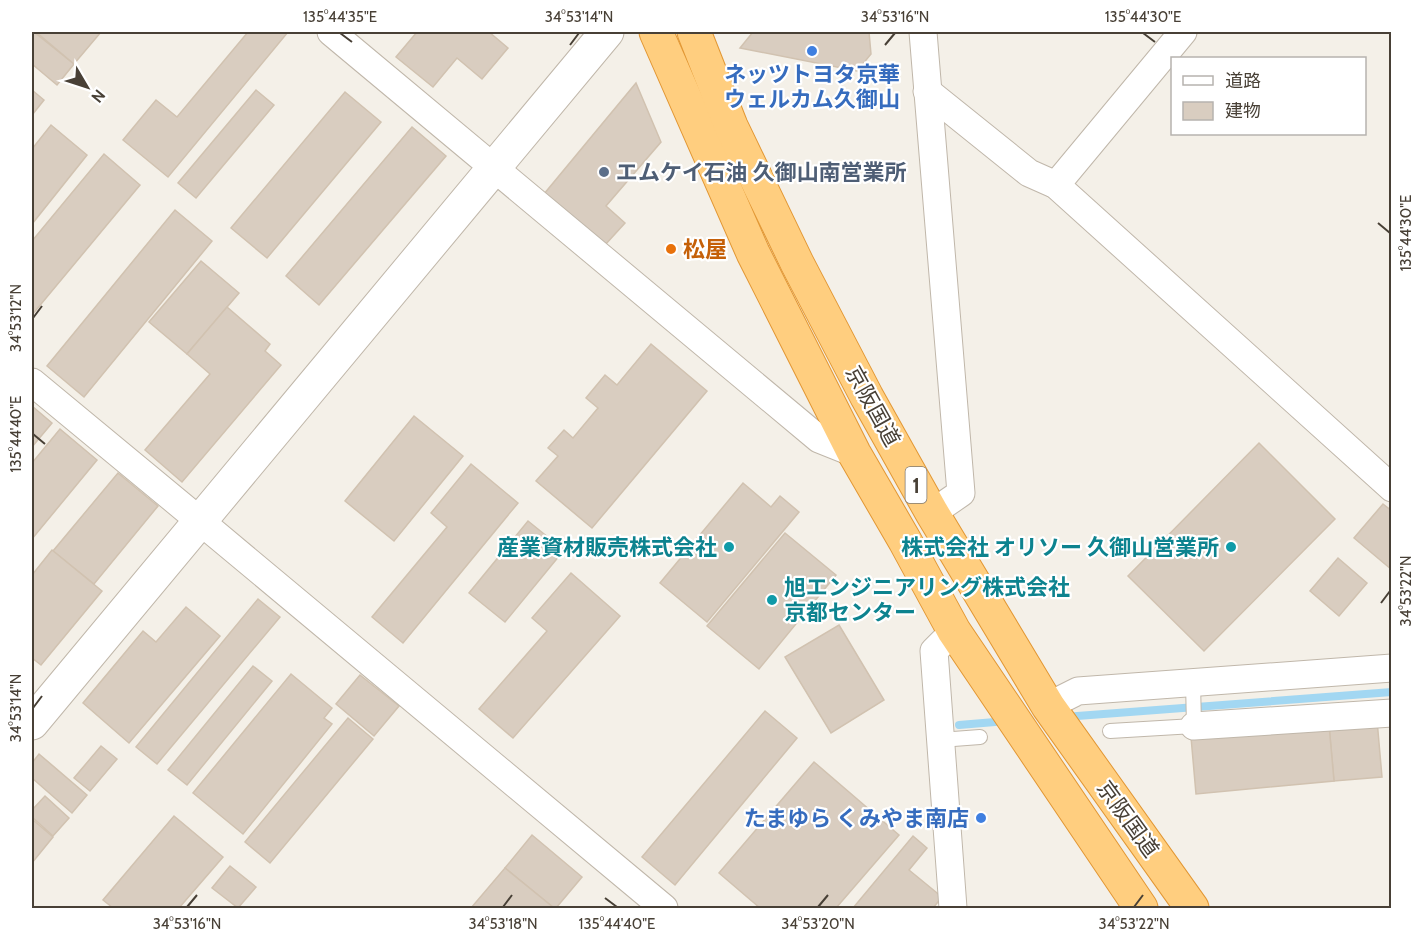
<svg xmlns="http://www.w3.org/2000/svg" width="1423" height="940" viewBox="0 0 1423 940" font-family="Cabin,'Noto Sans JP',sans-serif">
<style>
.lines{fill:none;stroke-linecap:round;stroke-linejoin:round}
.stream{stroke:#a2d7f2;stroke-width:8}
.building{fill:#d9cdc0;stroke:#d1c2b0;stroke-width:1.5}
.service-casing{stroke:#c0b7aa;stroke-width:16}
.minor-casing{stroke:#c0b7aa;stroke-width:29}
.tertiary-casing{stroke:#c0b7aa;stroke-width:35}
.trunk-casing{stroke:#e29734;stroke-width:35}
.service{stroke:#fff;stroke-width:14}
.minor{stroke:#fff;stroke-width:27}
.tertiary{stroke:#fff;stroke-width:33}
.trunk{stroke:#ffce7f;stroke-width:33}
.ticks{fill:none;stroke:#484036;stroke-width:2}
.shop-dot{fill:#3f7fe0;stroke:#fff;stroke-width:2}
.service-dot{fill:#5c6f8a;stroke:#fff;stroke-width:2}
.food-dot{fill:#e8710a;stroke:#fff;stroke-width:2}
.culture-dot{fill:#0f9aa8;stroke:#fff;stroke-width:2}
.labels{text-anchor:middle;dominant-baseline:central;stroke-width:4.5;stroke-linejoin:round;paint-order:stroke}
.shield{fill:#fff;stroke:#7f7972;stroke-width:1.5}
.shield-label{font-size:21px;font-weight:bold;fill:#484036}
.shop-label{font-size:22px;font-weight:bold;fill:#366cbe;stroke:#fff}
.service-label{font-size:22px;font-weight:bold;fill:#4e5e75;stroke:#fff;text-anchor:start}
.food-label{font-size:22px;font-weight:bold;fill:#c56008;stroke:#fff;text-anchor:start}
.street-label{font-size:22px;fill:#484036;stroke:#fff}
.culture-label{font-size:22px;font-weight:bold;fill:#0d838f;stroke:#fff;text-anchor:end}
.neatline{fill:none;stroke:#484036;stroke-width:2}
.ticks-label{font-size:15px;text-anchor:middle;fill:#484036}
</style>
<rect width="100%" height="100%" fill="#f4f0e8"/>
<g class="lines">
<g class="stream">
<path d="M1064 717 1392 692"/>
<path d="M959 725 1007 721"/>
</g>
</g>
<g class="building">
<path d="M32 32H34L74 64 57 85 32 64Z"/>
<path d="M36 32H101L74 64Z"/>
<path d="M248 32H288L168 177 123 140 156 100 177 117Z"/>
<path d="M417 32H489L508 48 482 79 457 58 433 87 396 57Z"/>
<path d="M753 32H869L871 54 857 71 740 48Z"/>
<path d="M636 83 661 142 606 206 625 223 605 245 544 194Z"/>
<path d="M32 90 44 100 32 115Z"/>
<path d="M256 90 274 105 196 198 178 183Z"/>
<path d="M345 92 381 122 267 258 231 228Z"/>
<path d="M51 125 87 155 32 224V149Z"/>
<path d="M412 127 446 156 319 305 286 276Z"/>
<path d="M104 154 140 185 32 315V241Z"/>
<path d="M175 210 212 241 84 397 47 366Z"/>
<path d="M201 261 239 293 187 354 149 322Z"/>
<path d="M227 307 270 344 265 351 281 365 182 482 145 450 210 374 187 354Z"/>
<path d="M651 344 707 391 592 528 536 481 558 456 548 448 564 430 573 438 598 408 586 398 605 375 617 385Z"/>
<path d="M32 406 52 423 32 447Z"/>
<path d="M414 416 463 456 394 541 345 501Z"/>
<path d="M60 429 97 460 32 539V463Z"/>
<path d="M1259 443 1335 519 1204 651 1128 576Z"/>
<path d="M471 464 518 503 403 643 372 617 447 527 431 513Z"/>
<path d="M118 473 158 506 94 584 53 551Z"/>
<path d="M743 483 771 507 780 496 799 512 707 622 660 583Z"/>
<path d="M1383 504 1392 511V570L1354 538Z"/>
<path d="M528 521 564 550 505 622 469 593Z"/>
<path d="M785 533 836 575 759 669 707 626Z"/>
<path d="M52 550 102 591 41 665 32 658V575Z"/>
<path d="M1338 558 1367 583 1339 616 1310 591Z"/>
<path d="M571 573 620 616 513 738 479 709 547 631 532 618Z"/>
<path d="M258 599 280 617 157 764 136 747Z"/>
<path d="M186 607 220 636 129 743 83 703 143 631 156 642Z"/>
<path d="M839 625 884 700 831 733 785 657Z"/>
<path d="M253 666 272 681 187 785 168 770Z"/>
<path d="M291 674 332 708 324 718 332 724 243 834 193 793Z"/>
<path d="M360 675 399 706 374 736 336 704Z"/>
<path d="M765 711 797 738 675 885 642 857Z"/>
<path d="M348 718 373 739 270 863 245 842Z"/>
<path d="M1377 720 1382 777 1334 781 1329 725Z"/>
<path d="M1329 725 1334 781 1196 794 1191 737Z"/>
<path d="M101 746 117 759 90 791 74 778Z"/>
<path d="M39 754 87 795 72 813 32 778V763Z"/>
<path d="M814 762 899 835 836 908H760L719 873Z"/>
<path d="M45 796 69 818 53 836 32 817V810Z"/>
<path d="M174 816 223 857 179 908H113L103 900Z"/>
<path d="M32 819 53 837 32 863Z"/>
<path d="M532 835 582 877 556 908H554L505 868Z"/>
<path d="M913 836 927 848 909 870 942 897 933 908H853Z"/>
<path d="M230 866 256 887 238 908 212 888Z"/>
<path d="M505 868 554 908H471Z"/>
</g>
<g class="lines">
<defs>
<g id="service">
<path d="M1110 731 1194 726 1193 682"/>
<path d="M940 740 980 737"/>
</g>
<g id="minor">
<path d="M331 32 819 439 854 453"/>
<path d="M923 32 961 493 932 513"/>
<path d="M927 91 1029 173 1056 185 1392 488"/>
<path d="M1056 185 1183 32"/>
<path d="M32 382 200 521 664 908"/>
<path d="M1048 706 1078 691 1392 668"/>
<path d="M1194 726 1392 713"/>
<path d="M953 908 934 651 954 631"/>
</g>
<path id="tertiary" d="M32 723 607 32"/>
<g id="trunk">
<path d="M656 32 753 253 854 453 905 541 954 631 1141 908"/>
<path d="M694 32 731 126 797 263 867 397 932 513 1048 706 1192 908"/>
</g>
</defs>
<use href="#service" class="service-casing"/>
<use href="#minor" class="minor-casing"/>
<use href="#tertiary" class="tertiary-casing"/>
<use href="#trunk" class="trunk-casing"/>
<use href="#service" class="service"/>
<use href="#minor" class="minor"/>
<use href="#tertiary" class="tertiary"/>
<use href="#trunk" class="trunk"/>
</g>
<path class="ticks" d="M340 33 352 42M1143 33 1155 42M570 45 579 33M885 45 895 33M1378 223 1390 233M33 318 42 306M33 434 45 444M1381 603 1390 591M33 708 42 696M605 898 617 907M187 907 197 895M503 907 512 895M818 907 828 895M1134 907 1143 895"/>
<g class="shop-dot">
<circle cx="812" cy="51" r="6"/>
<circle cx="981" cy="818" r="6"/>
</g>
<circle class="service-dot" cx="604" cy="172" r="6"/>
<circle class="food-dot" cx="671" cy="249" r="6"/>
<g class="culture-dot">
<circle cx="729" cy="547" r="6"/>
<circle cx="1231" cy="547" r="6"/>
<circle cx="772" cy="600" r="6"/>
</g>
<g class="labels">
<rect class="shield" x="905.5" y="467" width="21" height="36" rx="4.5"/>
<g class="shield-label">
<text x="916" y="485">1</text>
</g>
<g class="shop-label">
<text x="812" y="74">ネッツトヨタ京華<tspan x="812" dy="25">ウェルカム久御山</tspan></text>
<text x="969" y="818" text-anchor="end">たまゆら くみやま南店</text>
</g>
<g class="service-label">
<text x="616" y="172">エムケイ石油 久御山南営業所</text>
</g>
<g class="food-label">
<text x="683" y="249">松屋</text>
</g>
<g class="street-label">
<text transform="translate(873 406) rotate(61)">京阪国道</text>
<text transform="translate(1128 819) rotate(54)">京阪国道</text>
</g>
<g class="culture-label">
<text x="717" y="547">産業資材販売株式会社</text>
<text x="1219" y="547">株式会社 オリソー 久御山営業所</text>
<text x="784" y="587" text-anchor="start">旭エンジニアリング株式会社<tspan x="784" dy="25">京都センター</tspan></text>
</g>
</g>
<rect width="1423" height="940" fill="none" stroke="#ffffff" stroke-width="66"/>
<rect x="1171" y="57" width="195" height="78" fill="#ffffff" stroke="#b6b3af" stroke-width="1.5"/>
<rect x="1183" y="76" width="30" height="9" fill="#ffffff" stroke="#b6b3af" stroke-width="1.5"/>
<text x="1225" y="87" font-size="18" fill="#484036">道路</text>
<rect x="1183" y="102" width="30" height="18" fill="#d9cdc0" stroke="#b6b3af" stroke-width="1.5"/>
<text x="1225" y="117" font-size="18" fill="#484036">建物</text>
<g transform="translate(87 87) rotate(129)" stroke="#ffffff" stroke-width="4.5" paint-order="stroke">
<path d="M0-4.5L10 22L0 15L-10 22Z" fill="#484036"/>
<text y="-9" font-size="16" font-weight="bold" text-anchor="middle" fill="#484036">N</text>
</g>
<rect x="33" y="33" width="1357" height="874" class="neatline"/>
<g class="ticks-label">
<text x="340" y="22">135°44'35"E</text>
<text x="579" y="22">34°53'14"N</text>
<text x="895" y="22">34°53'16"N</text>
<text x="1143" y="22">135°44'30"E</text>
<text transform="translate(1406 233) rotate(-90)" y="5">135°44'30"E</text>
<text transform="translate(16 318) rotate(-90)" y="5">34°53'12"N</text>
<text transform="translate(16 434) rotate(-90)" y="5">135°44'40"E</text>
<text transform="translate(1406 591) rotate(-90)" y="5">34°53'22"N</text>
<text transform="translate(16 708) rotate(-90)" y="5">34°53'14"N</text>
<text x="187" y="929">34°53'16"N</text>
<text x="503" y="929">34°53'18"N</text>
<text x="617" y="929">135°44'40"E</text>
<text x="818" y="929">34°53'20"N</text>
<text x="1134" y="929">34°53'22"N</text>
</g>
</svg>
